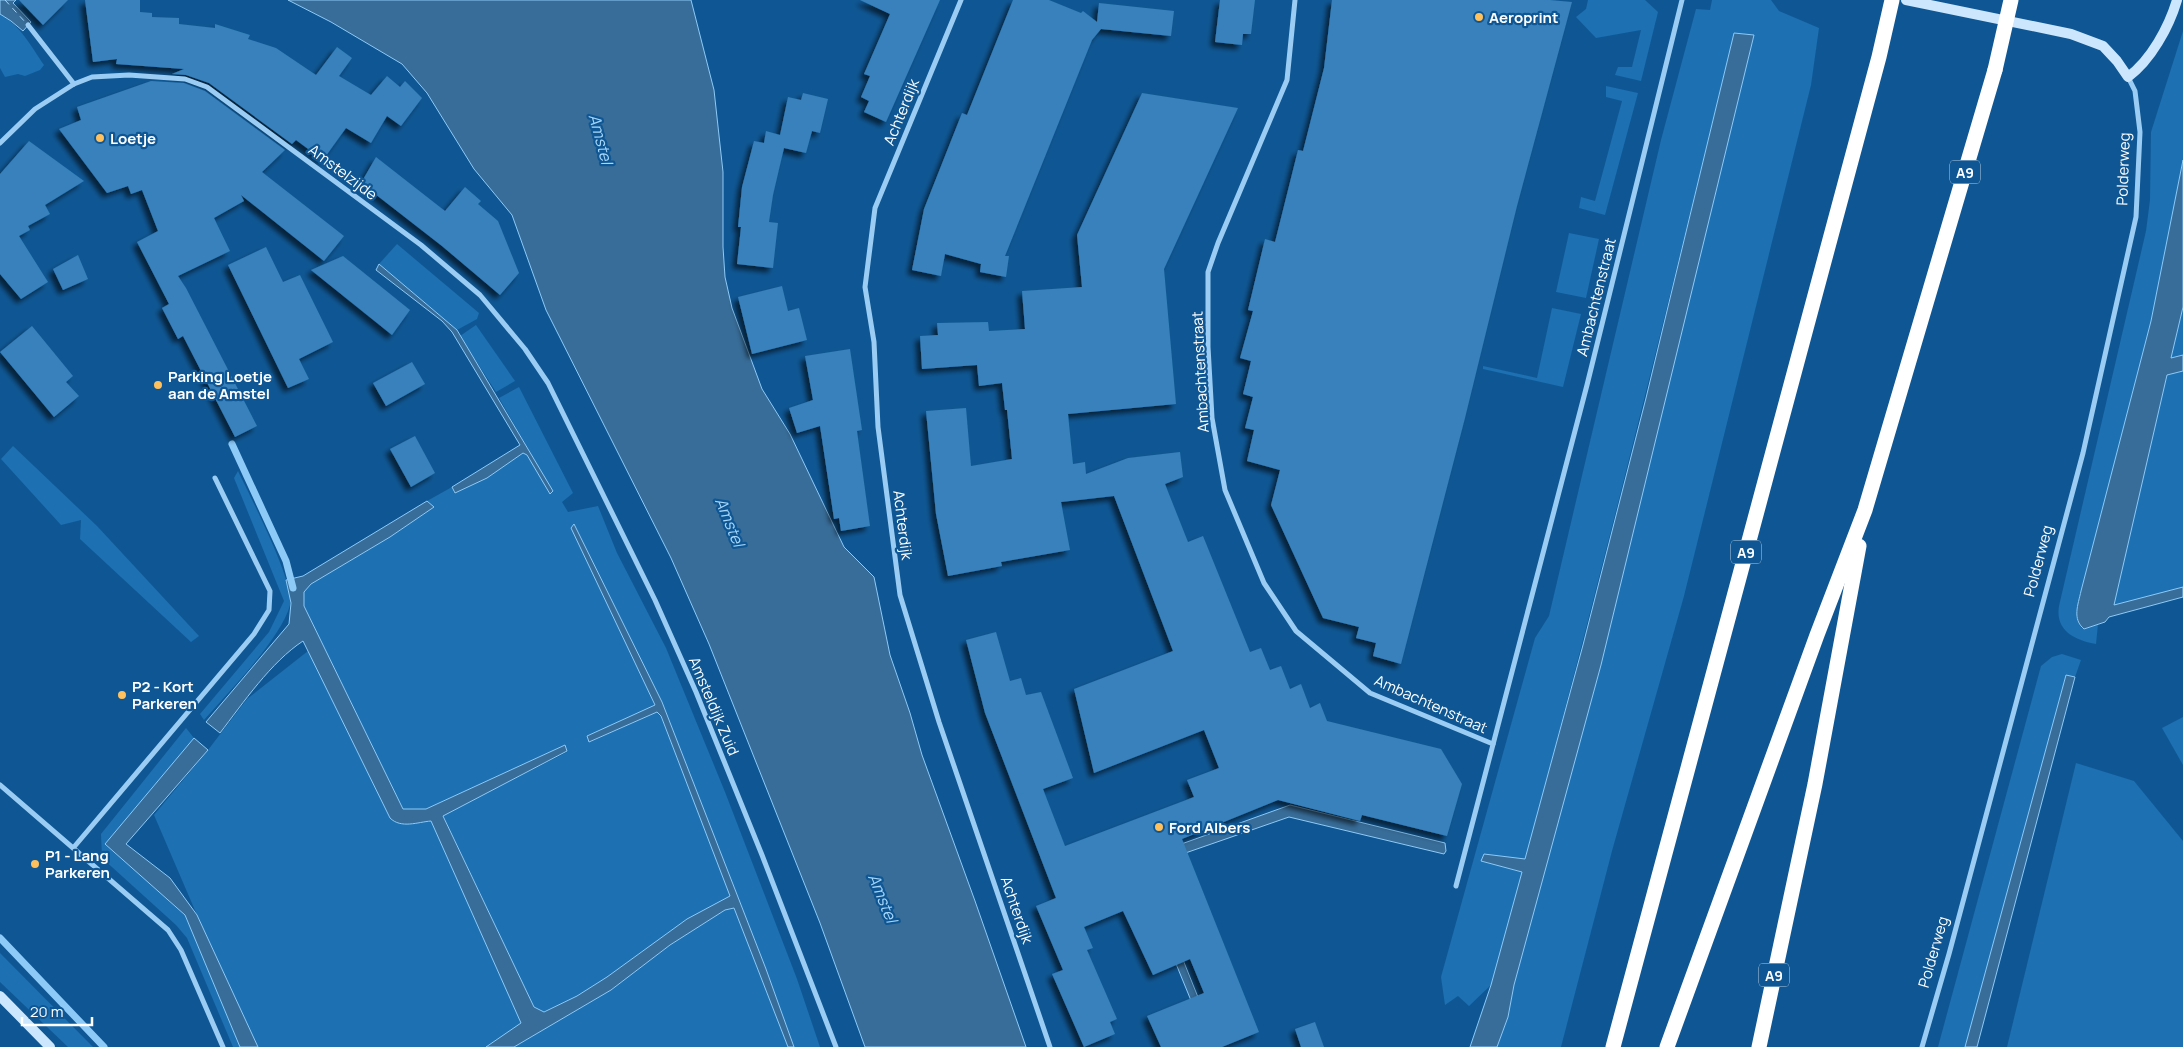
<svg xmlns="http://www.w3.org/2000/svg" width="2183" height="1047" viewBox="0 0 2183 1047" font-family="Manrope,sans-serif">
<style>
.green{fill:#1d70b1}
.water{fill:#386d99;stroke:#8dcaf8}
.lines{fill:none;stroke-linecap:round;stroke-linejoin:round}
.stream{stroke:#8dcaf8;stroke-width:7}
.ferry{stroke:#a7d7fb;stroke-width:1;stroke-dasharray:6 5;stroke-linecap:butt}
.building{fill:#3781bc;filter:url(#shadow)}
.street{stroke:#9bcdf4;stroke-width:5}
.secondary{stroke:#cbe6fd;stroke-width:10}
.highway{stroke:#fff;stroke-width:15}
.highway-bridge{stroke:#fff;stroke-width:15}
.poi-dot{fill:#ffc05e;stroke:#0f5794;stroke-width:2}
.labels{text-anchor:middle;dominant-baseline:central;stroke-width:4.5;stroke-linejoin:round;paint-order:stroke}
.shield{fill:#0f5794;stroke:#b7cddf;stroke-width:1}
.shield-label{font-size:14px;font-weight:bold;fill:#fff}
.poi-label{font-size:15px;font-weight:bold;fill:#fff;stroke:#0f5794;text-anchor:start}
.street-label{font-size:15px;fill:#fff;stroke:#0f5794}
.water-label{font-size:16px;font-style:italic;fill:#a7d7fb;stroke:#0f5794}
</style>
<defs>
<filter id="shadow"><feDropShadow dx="-4.5" dy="4.5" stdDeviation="2.5" flood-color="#0009"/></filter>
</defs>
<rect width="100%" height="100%" fill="#0f5794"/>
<g class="green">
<path d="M1588 0H1645L1658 12 1641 81 1615 75 1618 67H1632L1641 30 1596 38 1576 17 1586 9Z"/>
<path d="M1712 0H1771L1779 11 1819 28 1811 85 1684 596 1612 851 1561 1047H1497L1508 1017 1514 985 1754 35 1734 33C1667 310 1599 585 1525 860L1485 854 1482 861 1522 872 1491 985 1469 1006 1458 996 1445 1005 1441 977 1535 638 1549 616 1661 140 1696 9 1710 10Z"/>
<path d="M0 14C20 25 31 46 44 65L40 70 25 76 18 74 5 77 0 68Z"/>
<path d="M2183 31V160L2151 321 2081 591C2078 605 2072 619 2083 629L2098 624 2096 644C2074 640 2055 630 2059 606L2146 231 2150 200 2151 132Z"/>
<path d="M1606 86 1638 93 1605 215 1579 208 1581 197 1595 201 1622 101 1606 97Z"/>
<path d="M1569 233 1599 239 1586 298 1556 292Z"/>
<path d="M397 244 479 313 477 319 457 330 379 264Z"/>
<path d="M2183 307V355L2171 358Z"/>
<path d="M1552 308 1581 314 1563 387 1483 369V366L1537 378Z"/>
<path d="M476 325 515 381 496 392 460 336Z"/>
<path d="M2183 371V587L2113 606 2167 375Z"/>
<path d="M519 387 573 493 562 502 568 512 598 506 617 553 666 648 725 792 797 979 820 1047H794L766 969 662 702 574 524 655 706 587 736 590 742 657 712 661 717 731 897 687 919 607 977 577 996 543 1012 534 1007 443 815 567 752 565 745 426 809H403L304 606V592L311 584 390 537 434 507 427 501 452 487 454 493 523 453 527 455 550 493 553 492 499 398Z"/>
<path d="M13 446 97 526 199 636 191 642 80 539 81 520 61 525 1 459Z"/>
<path d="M238 471C249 494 296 585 290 605 281 639 228 692 204 720L200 714 269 632 284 601 234 478Z"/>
<path d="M308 651 390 818 404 824 431 821 522 1023 486 1047H258L197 915 154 815 208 750 247 699Z"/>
<path d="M2062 654 2081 660 2075 677 2066 675 1965 1047H1938L2041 666 2052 657Z"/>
<path d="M2183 717V765L2162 728Z"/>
<path d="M186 728 194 738 105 844 185 915 240 1047H233L187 938 176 925 102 858 101 834Z"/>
<path d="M2076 763 2134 781 2183 841V1047H2007Z"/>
<path d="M734 908 788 1047H514L611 990 670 945 725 910Z"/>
<path d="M0 953 93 1047H68L0 982Z"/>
</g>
<g class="water">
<path d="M0 0H16L13 3 31 22 23 31 11 21 0 14Z"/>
<path d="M288 0H691L714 90 723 172V247L725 277 732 308 762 389 790 434 844 547 874 577 890 655 910 713 922 755 975 901 1026 1047H865L820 923 709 644 671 558 546 310 512 215 474 169 427 93 402 64 331 22Z"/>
<path d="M1734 33 1754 35 1601 665 1514 985 1508 1017 1497 1047H1470L1491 985 1522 872 1481 861 1484 854 1525 859 1583 645 1646 398Z"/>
<path d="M2183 160V307L2171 358 2183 355V371L2167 375 2114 605 2183 587V597L2109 617 2105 622 2084 629C2072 619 2078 605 2081 591L2151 321Z"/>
<path d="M379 264 457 330 553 491 550 494 527 455 523 453 487 478 455 493 452 487 520 445 452 332 442 321 376 270Z"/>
<path d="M427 501 434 507 390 537 311 584 304 592V606L403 809H426L565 745 567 751 443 816 534 1007 544 1012 577 996 607 977 687 919 730 896 661 716 657 712 589 742 587 736 655 705 571 528 574 524 662 702 766 969 794 1047H788L734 908 725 910 670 945 611 990 514 1047H486L521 1023 431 821C418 822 401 829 390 818L303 641C271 662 243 703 220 733L206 722 289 624 291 603 286 580 303 576Z"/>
<path d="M2066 675 2075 677 1977 1047H1965Z"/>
<path d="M194 738 208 750 126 844 170 878 197 915 258 1047H240L185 915 105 844Z"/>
<path d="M1290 805 1445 843 1446 851 1444 854 1289 817 1148 866 1147 870 1218 1047H1210L1134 861Z"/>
</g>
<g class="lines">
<g class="stream">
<path d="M232 444 286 561 293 588"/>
<path d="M0 938 104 1047"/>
</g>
<path class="ferry" d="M5 0 26 23"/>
</g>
<g class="building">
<path d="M19 0H68L43 25Z"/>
<path d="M85 0H140V12L152 13V17L179 18V24L215 28V24L250 35 248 39 276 48 316 75 337 47 352 58 339 76 371 95 387 76 400 87 405 81 422 98 401 126 387 116 371 143 346 128 323 160 296 140 292 144 209 83 186 75 172 74 184 69 116 64 117 59 93 62Z"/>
<path d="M860 0H940L886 122 864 112 869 101 861 97 870 76 864 74 890 14Z"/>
<path d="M1013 0H1049L1081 13 1083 11 1097 22 1099 3 1174 11 1171 36 1101 29 1092 40 1005 256H1009L1006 277 980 272 981 264 945 254 941 276 912 270 924 209 962 113 967 115Z"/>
<path d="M1220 0H1255L1251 34H1243L1242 45 1215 42Z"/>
<path d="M1332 0H1550L1572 2 1517 206 1465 418 1401 664 1373 656 1376 643 1356 638 1359 627 1323 618 1271 505 1280 470 1247 461 1254 430 1245 428 1253 397 1243 394 1251 361 1240 358 1253 311 1248 310 1265 239 1275 242 1298 150 1303 151 1324 68Z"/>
<path d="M151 81 184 83 205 91 285 150 262 172 344 236 324 261 241 195 244 201 214 218 230 251 178 276 186 288 257 426 235 437 183 336 178 339 162 308 169 304 137 242 158 231 142 190 131 194 128 186 107 193 59 129 81 120 77 107Z"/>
<path d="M803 93 828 99 820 133 812 131 806 153 784 148 773 195 769 222 778 223 773 268 737 264 741 227H738L742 187 754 141 764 143 766 131 780 135 788 97 801 100Z"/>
<path d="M1142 93 1238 108 1164 269 1176 404 1068 414 1073 464 1085 462 1086 474 1128 458 1180 452 1183 477 1165 484 1188 542 1203 536 1250 652 1261 648 1270 670 1281 666 1290 689 1301 684 1310 708 1320 703 1327 721 1441 749 1462 784 1447 836 1362 815 1360 821 1278 800 1182 839 1259 1032 1222 1047H1161L1147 1016 1204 993 1190 959 1153 975 1123 911 1084 927 1093 948 1087 950 1117 1019 1110 1022 1115 1034 1084 1047 1052 974 1063 970 1036 906 1056 898 985 713 966 640 996 632 1010 681 1021 678 1026 695 1041 692 1073 778 1043 789 1065 846 1194 797 1187 780 1219 768 1204 730 1094 773 1074 689 1173 651 1114 496 1061 502 1070 550 1001 562 1002 566 948 576 936 514 926 411 966 408 971 466 1012 459 1007 410H1005L1002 383 979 386 977 365 922 369 920 336 938 335 937 323 988 322 989 331 1025 329 1022 291 1082 287 1077 235Z"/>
<path d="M29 141 84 181 45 205 50 214 28 226 30 230 19 236 48 282 21 299 0 274V174Z"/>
<path d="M376 157 445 211 465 187 481 201 478 204 498 221 519 273 500 295 442 246 361 183Z"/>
<path d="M266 247 283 282 300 275 333 342 299 359 309 379 288 388 228 265Z"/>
<path d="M78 255 88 279 63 290 53 269Z"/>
<path d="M343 256 410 310 392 335 311 270Z"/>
<path d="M782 286 788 311 799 308 807 340 752 354 738 297Z"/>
<path d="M32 326 73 376 66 382 79 396 54 417 0 352Z"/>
<path d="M850 349 862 430 857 431 870 526 841 531 839 518 834 519 820 426 797 433 789 408 813 400 805 356Z"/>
<path d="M412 362 425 384 386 406 373 383Z"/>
<path d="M415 436 435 473 411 487 390 449Z"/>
<path d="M1315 1022 1324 1047H1301L1295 1029Z"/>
</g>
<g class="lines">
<g class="street">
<path d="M961 0 875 208 865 287 874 342 878 427 900 595 939 722 1050 1047"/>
<path d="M1295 0 1287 80 1218 243 1208 272V347L1212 418 1225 490 1264 583 1296 631 1370 693 1493 744"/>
<path d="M28 25 74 84"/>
<path d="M0 143 35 109 74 84 92 77 129 75 185 79 207 87 421 245 480 295 525 349 548 383 655 600 696 692 762 855 836 1047"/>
<path d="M0 785 168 930 181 950 223 1047"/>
<path d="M74 847 254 634 269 610 270 591 215 478"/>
<path d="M1456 886 1587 385 1682 0"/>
<path d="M1922 1047 1949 954 2083 453 2136 217 2140 132 2135 91 2128 77"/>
</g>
<g class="secondary">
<path d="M1906 0 2071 34 2103 46 2117 61 2128 77C2151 60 2169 27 2177 0"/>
<path d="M0 996 50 1047"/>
</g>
<g class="highway">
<path d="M1613 1047 1879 57 1892 0"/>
<path d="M1667 1047 1817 635 1865 510 1995 70"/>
<path d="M1759 1047 1815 784 1859 546"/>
</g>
<path class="highway-bridge" d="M1995 70 2011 0"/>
</g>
<g class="poi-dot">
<circle cx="1479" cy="17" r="5"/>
<circle cx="100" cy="138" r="5"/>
<circle cx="158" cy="385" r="5"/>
<circle cx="122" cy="695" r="5"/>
<circle cx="1159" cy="827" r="5"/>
<circle cx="35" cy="864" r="5"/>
</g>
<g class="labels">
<g class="shield">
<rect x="1950" y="160.5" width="30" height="23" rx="4"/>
<rect x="1731" y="540.5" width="30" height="23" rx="4"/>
<rect x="1759" y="963.5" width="30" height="23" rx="4"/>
</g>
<g class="shield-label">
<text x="1965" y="172">A9</text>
<text x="1746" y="552">A9</text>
<text x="1774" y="975">A9</text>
</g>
<g class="poi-label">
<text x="1489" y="17">Aeroprint</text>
<text x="110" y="138">Loetje</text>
<text x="168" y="376">Parking Loetje<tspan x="168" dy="17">aan de Amstel</tspan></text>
<text x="132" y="686">P2 - Kort<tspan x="132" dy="17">Parkeren</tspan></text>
<text x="1169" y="827">Ford Albers</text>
<text x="45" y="855">P1 - Lang<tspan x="45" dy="17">Parkeren</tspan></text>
</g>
<g class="street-label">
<text transform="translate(901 112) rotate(-68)">Achterdijk</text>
<text transform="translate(2123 169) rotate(-88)">Polderweg</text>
<text transform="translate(343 172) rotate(37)">Amstelzijde</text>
<text transform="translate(1596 297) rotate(-76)">Ambachtenstraat</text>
<text transform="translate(1200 372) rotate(-93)">Ambachtenstraat</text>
<text transform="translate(903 525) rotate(83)">Achterdijk</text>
<text transform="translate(2038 561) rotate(-75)">Polderweg</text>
<text transform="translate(1431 704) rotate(24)">Ambachtenstraat</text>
<text transform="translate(714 706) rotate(67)">Amsteldijk Zuid</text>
<text transform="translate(1017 910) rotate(71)">Achterdijk</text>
<text transform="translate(1933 952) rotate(-74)">Polderweg</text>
</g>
<g class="water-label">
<text transform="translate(601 139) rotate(75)">Amstel</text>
<text transform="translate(730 522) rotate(68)">Amstel</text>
<text transform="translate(883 898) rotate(68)">Amstel</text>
</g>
</g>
<path d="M22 1017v8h70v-8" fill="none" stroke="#ffffff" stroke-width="2.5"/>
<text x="30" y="1017" font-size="15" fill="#ffffff" stroke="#0f5794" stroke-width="4" paint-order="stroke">20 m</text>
</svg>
